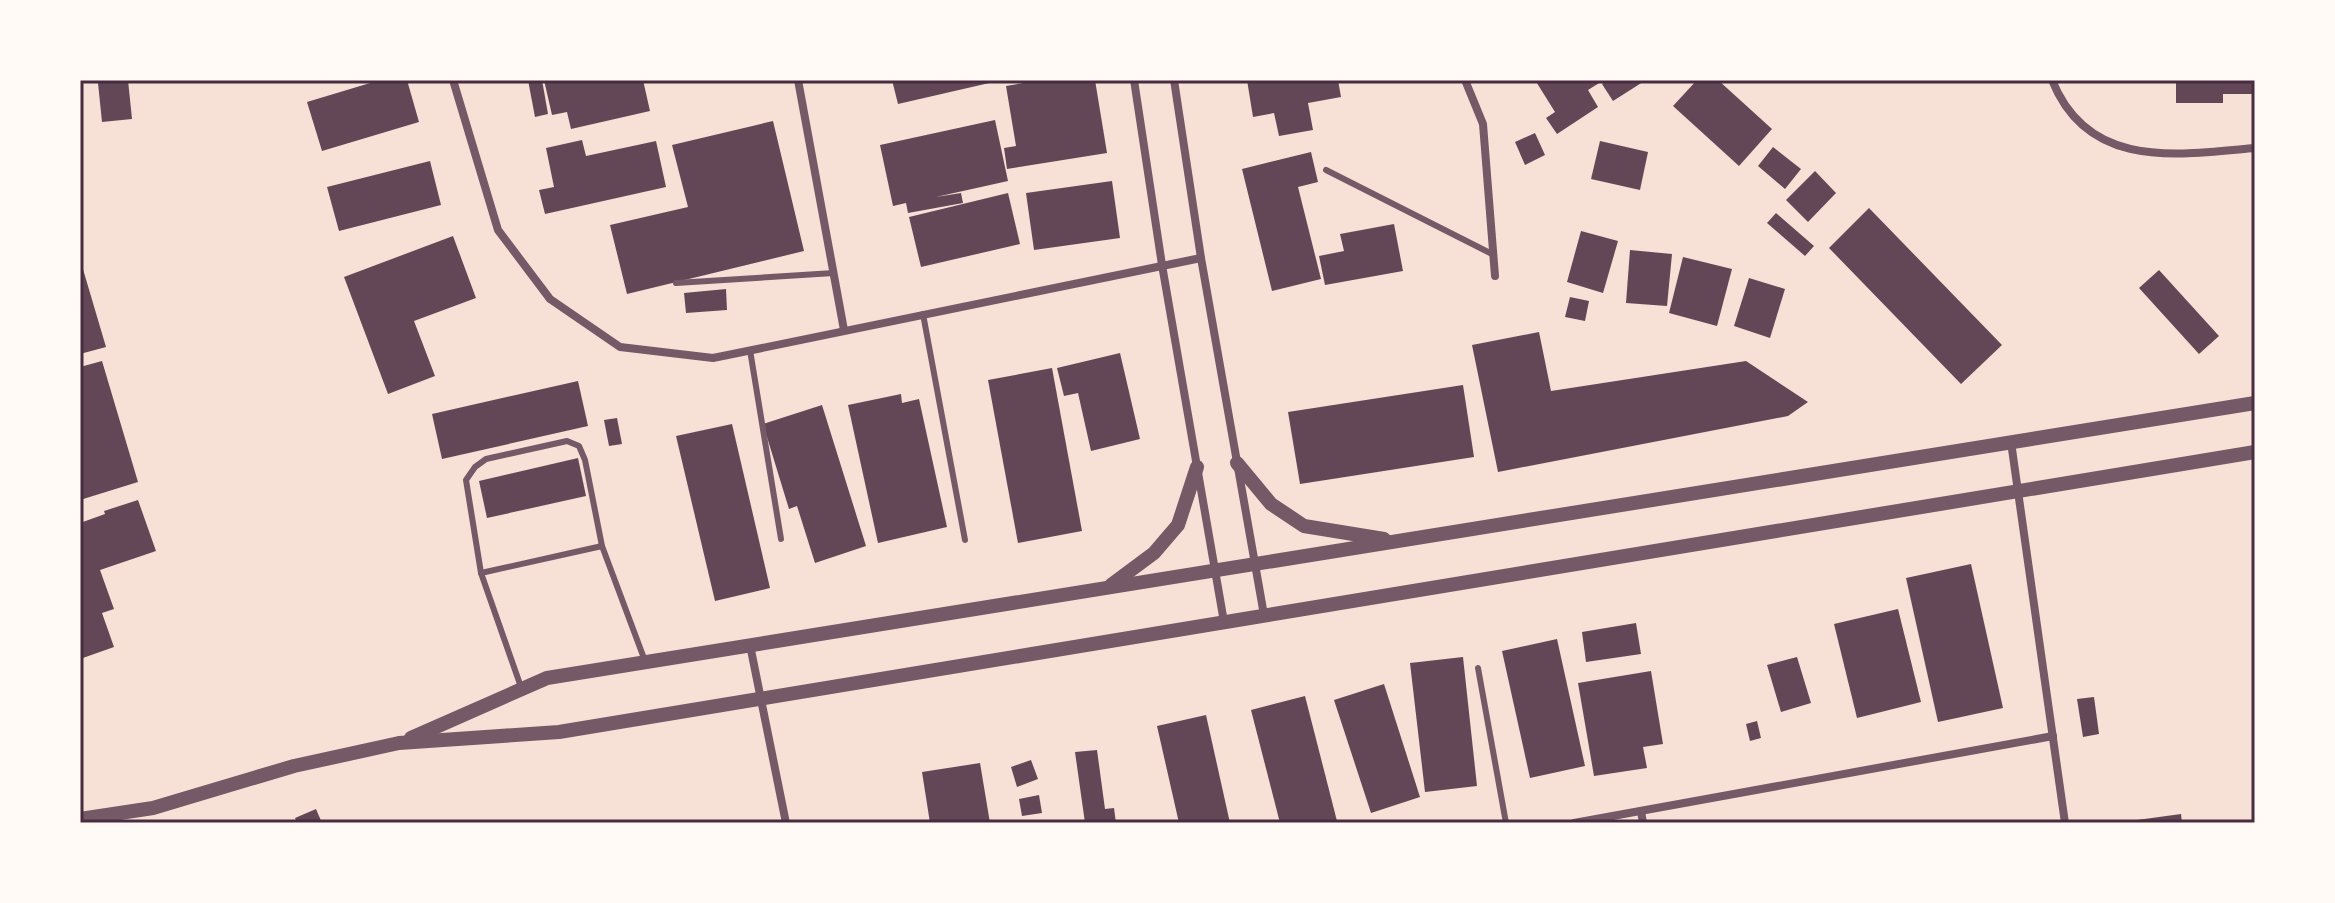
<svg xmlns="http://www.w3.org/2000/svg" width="2335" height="903" viewBox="0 0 2335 903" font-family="'Nunito Sans',sans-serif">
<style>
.building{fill:#644757}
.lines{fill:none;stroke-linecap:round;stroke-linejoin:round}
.service{stroke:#755966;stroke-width:6}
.minor{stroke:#755966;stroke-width:8}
.tertiary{stroke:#755966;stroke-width:14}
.neatline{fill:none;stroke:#4a2c40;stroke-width:3}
</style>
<rect width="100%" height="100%" fill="#f7e1d7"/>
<g class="building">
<path d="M128 80 132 119 102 122 98 83Z"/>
<path d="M380 80H407L419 122 322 151 307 102Z"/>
<path d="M528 80H542L548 114 535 117Z"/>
<path d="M544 80H643L650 111 571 129 567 112 552 115Z"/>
<path d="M892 80H997L998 81 898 104Z"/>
<path d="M1041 80H1095L1107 153 1007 169 1004 148 1016 146 1006 86Z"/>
<path d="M1247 80H1338L1341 97 1308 103 1313 130 1279 136 1274 113 1253 117Z"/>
<path d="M1535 80H1604L1588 90 1598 107 1557 134 1546 118 1555 112Z"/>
<path d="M1608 80H1646L1613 101 1602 84Z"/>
<path d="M1697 80H1718L1772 129 1739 166 1673 106Z"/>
<path d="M2176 80H2255V94H2223V103H2176Z"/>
<path d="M995 120 1008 181 936 197 961 193 963 203 908 213 906 203 893 206 880 145Z"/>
<path d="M773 121 804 251 627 294 610 225 688 207 672 145Z"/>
<path d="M1535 133 1545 155 1525 165 1515 142Z"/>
<path d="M582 140 586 156 656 141 666 187 545 214 539 190 554 187 546 148Z"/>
<path d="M1600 141 1648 152 1640 190 1591 179Z"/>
<path d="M1773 147 1801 169 1785 189 1758 166Z"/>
<path d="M1311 152 1318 182 1298 187 1321 279 1272 291 1242 169Z"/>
<path d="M430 161 441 205 339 231 327 187Z"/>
<path d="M1815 171 1836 193 1808 222 1786 200Z"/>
<path d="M1112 181 1120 238 1034 250 1026 193Z"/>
<path d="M1008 193 1020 244 921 267 909 217Z"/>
<path d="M1869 208 2002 345 1961 384 1829 248Z"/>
<path d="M1776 213 1814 246 1805 256 1767 223Z"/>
<path d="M1394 224 1403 271 1325 285 1319 256 1344 251 1340 234Z"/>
<path d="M1581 231 1618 241 1603 293 1567 282Z"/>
<path d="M453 236 476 298 414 321 435 376 388 394 344 277Z"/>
<path d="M1630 250 1672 254 1667 306 1626 303Z"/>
<path d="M1683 257 1732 269 1717 326 1669 313Z"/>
<path d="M80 259 106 347 80 354Z"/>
<path d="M2159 270 2219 336 2199 354 2139 288Z"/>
<path d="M1749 278 1785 289 1770 338 1734 326Z"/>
<path d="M726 289 727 310 686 313 684 293Z"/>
<path d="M1570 297 1589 301 1585 321 1565 317Z"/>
<path d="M1539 332 1551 391 1746 361 1808 402 1788 416 1498 472 1472 345Z"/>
<path d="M1120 353 1140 439 1091 451 1078 393 1064 396 1057 368Z"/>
<path d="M102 361 138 482 80 500V367Z"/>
<path d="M1052 368 1082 531 1018 543 988 380Z"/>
<path d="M578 381 588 426 442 459 432 414Z"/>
<path d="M1463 385 1474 457 1300 484 1288 412Z"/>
<path d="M901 394 902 403 919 399 947 527 878 543 848 405Z"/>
<path d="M822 405 866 546 815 563 797 506 789 509 763 424Z"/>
<path d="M617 418 622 444 609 446 604 420Z"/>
<path d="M732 424 770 588 715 601 676 436Z"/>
<path d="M578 458 586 496 487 518 479 481Z"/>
<path d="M138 500 156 551 100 570 114 609 102 613 114 647 80 659V523L105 514 104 511Z"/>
<path d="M1971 564 2003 708 1938 722 1906 578Z"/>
<path d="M1898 609 1921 702 1857 718 1834 624Z"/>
<path d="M1636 623 1641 654 1586 662 1582 632Z"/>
<path d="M1557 639 1585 766 1530 778 1502 651Z"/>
<path d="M1463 657 1477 786 1425 792 1410 663Z"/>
<path d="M1797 657 1811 703 1781 712 1767 665Z"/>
<path d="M1651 671 1663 744 1643 747 1647 768 1594 776 1578 683Z"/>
<path d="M1384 684 1420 797 1371 813 1334 700Z"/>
<path d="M1305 696 1337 821 1331 823H1280L1251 710Z"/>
<path d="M2094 697 2099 734 2083 737 2077 699Z"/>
<path d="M1206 715 1230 823H1179L1157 726Z"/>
<path d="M1757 721 1761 738 1750 741 1746 724Z"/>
<path d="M1097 750 1105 809 1114 808 1116 823H1085L1075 752Z"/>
<path d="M1031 760 1038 779 1017 787 1011 767Z"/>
<path d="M980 763 990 823H930L922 772Z"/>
<path d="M1039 795 1042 813 1022 816 1019 799Z"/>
<path d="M316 809 322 823H297L295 818Z"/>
<path d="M2181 814 2182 823H2138L2137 820Z"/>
</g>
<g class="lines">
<g class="service">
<path d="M1326 170 1494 255"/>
<path d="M676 283 834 273"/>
<path d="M923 314 965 540"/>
<path d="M750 350 781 539"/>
<path d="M481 573 466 480 475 467 486 459 567 441 579 446 585 460 602 546"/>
<path d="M1478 668 1506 823"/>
<path d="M521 687 481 573 602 546 645 661"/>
</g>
<g class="minor">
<path d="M453 80 498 230 550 299 620 347 713 358 1201 258"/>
<path d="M798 80 844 330"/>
<path d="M1134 80 1162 265 1224 622"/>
<path d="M1174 80 1201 258 1264 615"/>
<path d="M1465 80 1483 124 1495 276"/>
<path d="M2052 80C2088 170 2176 155 2255 148"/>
<path d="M2011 442 2065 823"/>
<path d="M750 645 786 823"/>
<path d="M1641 811 1643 823"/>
<path d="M1574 823 2053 736"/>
</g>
<g class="tertiary">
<path d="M1237 463 1271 504 1304 526 1384 539"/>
<path d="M1111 585 1154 553 1178 525 1197 467"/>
<path d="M411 738 547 678 2255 403"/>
<path d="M80 819 153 808 294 766 399 743 559 732 2255 452"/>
</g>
</g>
<rect width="2335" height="903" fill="none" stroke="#fffaf5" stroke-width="164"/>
<rect x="82" y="82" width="2171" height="739" class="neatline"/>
</svg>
